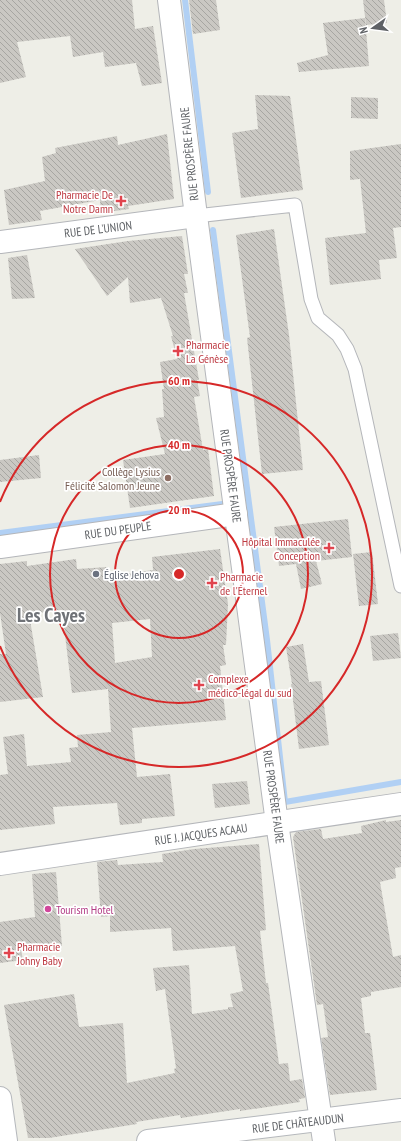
<svg xmlns="http://www.w3.org/2000/svg" width="401" height="1141" viewBox="0 0 401 1141" font-family="'PT Sans Narrow',sans-serif">
<style>
.lines{fill:none;stroke-linecap:round;stroke-linejoin:round}
.stream{stroke:#b1d0f4;stroke-width:6}
.building{fill:url(#building-back-hatch);fill-rule:evenodd}
.lane-casing{stroke:#b4b6ba;stroke-width:15}
.street-casing{stroke:#b4b6ba;stroke-width:24}
.secondary-casing{stroke:#b5b8bc;stroke-width:24}
.lane{stroke:#fff;stroke-width:13}
.street{stroke:#fff;stroke-width:22}
.secondary{stroke:#fff;stroke-width:22}
.ring{fill:none;stroke:#d62828;stroke-width:2}
.health-dot{fill:#e0444e;stroke:#fff;stroke-width:1.5}
.education-dot{fill:#8d6e63;stroke:#fff;stroke-width:1.5}
.worship-dot{fill:#6b7280;stroke:#fff;stroke-width:1.5}
.hotel-dot{fill:#d1479c;stroke:#fff;stroke-width:1.5}
.labels{text-anchor:middle;dominant-baseline:central;stroke-width:3.5;stroke-linejoin:round;paint-order:stroke}
.street-label{font-size:12px;fill:#5e6165;stroke:#fff}
.health-label{font-size:12px;fill:#be3a42;stroke:#fff;text-anchor:start}
.education-label{font-size:12px;fill:#785e54;stroke:#fff;text-anchor:end}
.worship-label{font-size:12px;fill:#5b616d;stroke:#fff;text-anchor:start}
.hotel-label{font-size:12px;fill:#b23c85;stroke:#fff;text-anchor:start}
.town-label{font-size:20px;font-weight:bold;fill:#6f7277;stroke:#fff}
.centre{fill:#d62828;stroke:#fff;stroke-width:2}
.ring-label{font-size:12px;text-anchor:middle;font-weight:bold;fill:#d62828;stroke:#fff;stroke-width:3.5;stroke-linejoin:round;paint-order:stroke}
</style>
<defs>
<pattern id="building-back-hatch" width="6" height="6" patternUnits="userSpaceOnUse"><rect width="6" height="6" fill="#cac8c3"/><path d="M-1 5l2 2M0 0l6 6M5-1l2 2" fill="none" stroke="#a7a6a2"/></pattern>
</defs>
<rect width="100%" height="100%" fill="#eeeee7"/>
<g class="lines">
<g class="stream">
<path d="M185 0 208 192"/>
<path d="M213 230 267 640 285 802 401 782"/>
<path d="M0 533 230 503"/>
</g>
</g>
<g class="building">
<path d="M0 0H132L135 29 153 26 162 83 142 86 136 63 105 67 103 52 73 57 70 36 17 42 26 77 0 83Z"/>
<path d="M189 0H216L220 30 193 34Z"/>
<path d="M363 0H384L387 23 366 25Z"/>
<path d="M365 18 369 66 299 72 297 63 328 55 323 23Z"/>
<path d="M255 95 290 96 303 190 241 198 232 133 258 129Z"/>
<path d="M351 97 378 98V119L351 118Z"/>
<path d="M167 134 174 199 128 206 129 209 101 213 100 200 40 211 42 220 9 225 4 190 45 181 42 157 56 153 55 148 117 136 118 145Z"/>
<path d="M401 144V227L393 228 397 258 379 260 381 279 330 285 325 238 366 233 360 179 350 180V151Z"/>
<path d="M274 229 289 335 303 470 262 474 247 338 250 337 236 235Z"/>
<path d="M182 236 188 274H184L188 293H184L199 380H197L200 396 194 397 203 450 208 449 214 496 130 508 123 460 165 454 156 418 164 417 162 389H164L160 362 177 359 171 336H173L161 298 130 303 128 277 107 296 75 249 128 241Z"/>
<path d="M27 255 35 298 12 299 8 258Z"/>
<path d="M39 455 41 478 0 482V460Z"/>
<path d="M348 519 352 557 316 561 322 584 301 589 296 564 279 566 274 527Z"/>
<path d="M220 549 228 604 226 645H223L226 665 220 666 226 720 132 728 137 777 170 774 175 816 142 819V823L120 825 117 803 53 807 55 824 0 830V775L8 774 3 737 24 734 27 766 71 762 69 748 78 747 77 735 111 732 108 689 72 693 62 610 29 614 43 697 0 702V654H6L0 613V564L27 561V566L76 559 77 569 108 567V576L153 570 152 557ZM150 619 152 657 115 663 112 623Z"/>
<path d="M372 552 378 604 359 606 353 554Z"/>
<path d="M398 633 401 658 373 661 370 636Z"/>
<path d="M303 644 309 682 321 681 329 745 299 749 291 684H292L286 647Z"/>
<path d="M247 781 250 804 215 808 212 784Z"/>
<path d="M386 820V822L401 820V867L395 868 396 878 380 882 393 957 401 955V987L371 992V996L361 998 365 1033H370L377 1090 330 1095 321 1038 328 1037 323 1004 317 1005 293 837 296 832 321 829 323 839 362 833 361 826Z"/>
<path d="M259 844 266 930 260 931 266 983H268L279 1064 288 1063 290 1081 302 1079 305 1098 299 1099 300 1102 240 1111V1109L181 1118 180 1115 136 1122 137 1124 49 1138H28L4 1005 74 994 79 1027 123 1023 127 1083 175 1073 174 1069 176 1068 165 989 156 991 153 968 189 965 192 1014 228 1009V1007H233L230 994 243 991 235 946 173 951 171 928 110 932V916L101 917 97 862 117 860 118 865 163 862 162 854 194 849Z"/>
<path d="M56 872 62 946 21 949 23 960 0 963V922L35 917 32 874Z"/>
</g>
<g class="lines">
<defs>
<path id="lane" d="M196 216 295 205 311 299 318 318 338 335 347 349 355 369 401 586"/>
<g id="street">
<path d="M169 0 196 216 277 823 324 1141"/>
<path d="M0 242 196 216"/>
<path d="M0 547 236 514"/>
<path d="M0 864 401 804"/>
</g>
<g id="secondary">
<path d="M0 1098 6 1141"/>
<path d="M148 1141 401 1110"/>
</g>
</defs>
<use href="#lane" class="lane-casing"/>
<use href="#street" class="street-casing"/>
<use href="#secondary" class="secondary-casing"/>
<use href="#lane" class="lane"/>
<use href="#street" class="street"/>
<use href="#secondary" class="secondary"/>
</g>
<g class="ring">
<circle cx="179" cy="574" r="64"/>
<circle cx="179" cy="574" r="129"/>
<path d="M0 502A193 193 0 1 1 0 646"/>
</g>
<g class="health-dot">
<path d="M119 195h4v4h4v4h-4v4h-4v-4h-4v-4h4z"/>
<path d="M176 345h4v4h4v4h-4v4h-4v-4h-4v-4h4z"/>
<path d="M327 542h4v4h4v4h-4v4h-4v-4h-4v-4h4z"/>
<path d="M210 577h4v4h4v4h-4v4h-4v-4h-4v-4h4z"/>
<path d="M197 679h4v4h4v4h-4v4h-4v-4h-4v-4h4z"/>
<path d="M7 947h4v4h4v4h-4v4h-4v-4h-4v-4h4z"/>
</g>
<circle class="education-dot" cx="168" cy="478" r="4"/>
<circle class="worship-dot" cx="96" cy="574" r="4"/>
<circle class="hotel-dot" cx="48" cy="909" r="4"/>
<g class="labels">
<g class="street-label">
<text transform="translate(189 154) rotate(-96)">RUE PROSPÈRE FAURE</text>
<text transform="translate(98 229) rotate(-7)">RUE DE L'UNION</text>
<text transform="translate(231 476) rotate(82)">RUE PROSPÈRE FAURE</text>
<text transform="translate(118 530) rotate(-8)">RUE DU PEUPLE</text>
<text transform="translate(274 797) rotate(82)">RUE PROSPÈRE FAURE</text>
<text transform="translate(201 834) rotate(-8)">RUE J. JACQUES ACAAU</text>
<text transform="translate(298 1123) rotate(-7)">RUE DE CHÂTEAUDUN</text>
</g>
<g class="health-label">
<text x="113" y="194" text-anchor="end">Pharmacie De<tspan x="113" dy="14">Notre Damn</tspan></text>
<text x="186" y="344">Pharmacie<tspan x="186" dy="14">La Génèse</tspan></text>
<text x="320" y="541" text-anchor="end">Hôpital Immaculée<tspan x="320" dy="14">Conception</tspan></text>
<text x="220" y="576">Pharmacie<tspan x="220" dy="14">de l'Éternel</tspan></text>
<text x="208" y="678">Complexe<tspan x="208" dy="14">médico-légal du sud</tspan></text>
<text x="17" y="946">Pharmacie<tspan x="17" dy="14">Johny Baby</tspan></text>
</g>
<g class="education-label">
<text x="160" y="471">Collège Lysius<tspan x="160" dy="14">Félicité Salomon Jeune</tspan></text>
</g>
<g class="worship-label">
<text x="104" y="574">Église Jehova</text>
</g>
<g class="hotel-label">
<text x="56" y="909">Tourism Hotel</text>
</g>
<g class="town-label">
<text x="51" y="615">Les Cayes</text>
</g>
</g>
<circle cx="179" cy="574" r="6" class="centre"/>
<g class="ring-label">
<text x="179" y="385">60 m</text>
<text x="179" y="449">40 m</text>
<text x="179" y="514">20 m</text>
</g>
<g transform="translate(373 28) rotate(256)" stroke="#ffffff" stroke-width="3" paint-order="stroke">
<path d="M0-3L7 15L0 10L-7 15Z" fill="#5e6165"/>
<text y="-6" font-size="11" font-weight="bold" text-anchor="middle" fill="#5e6165">N</text>
</g>
</svg>
